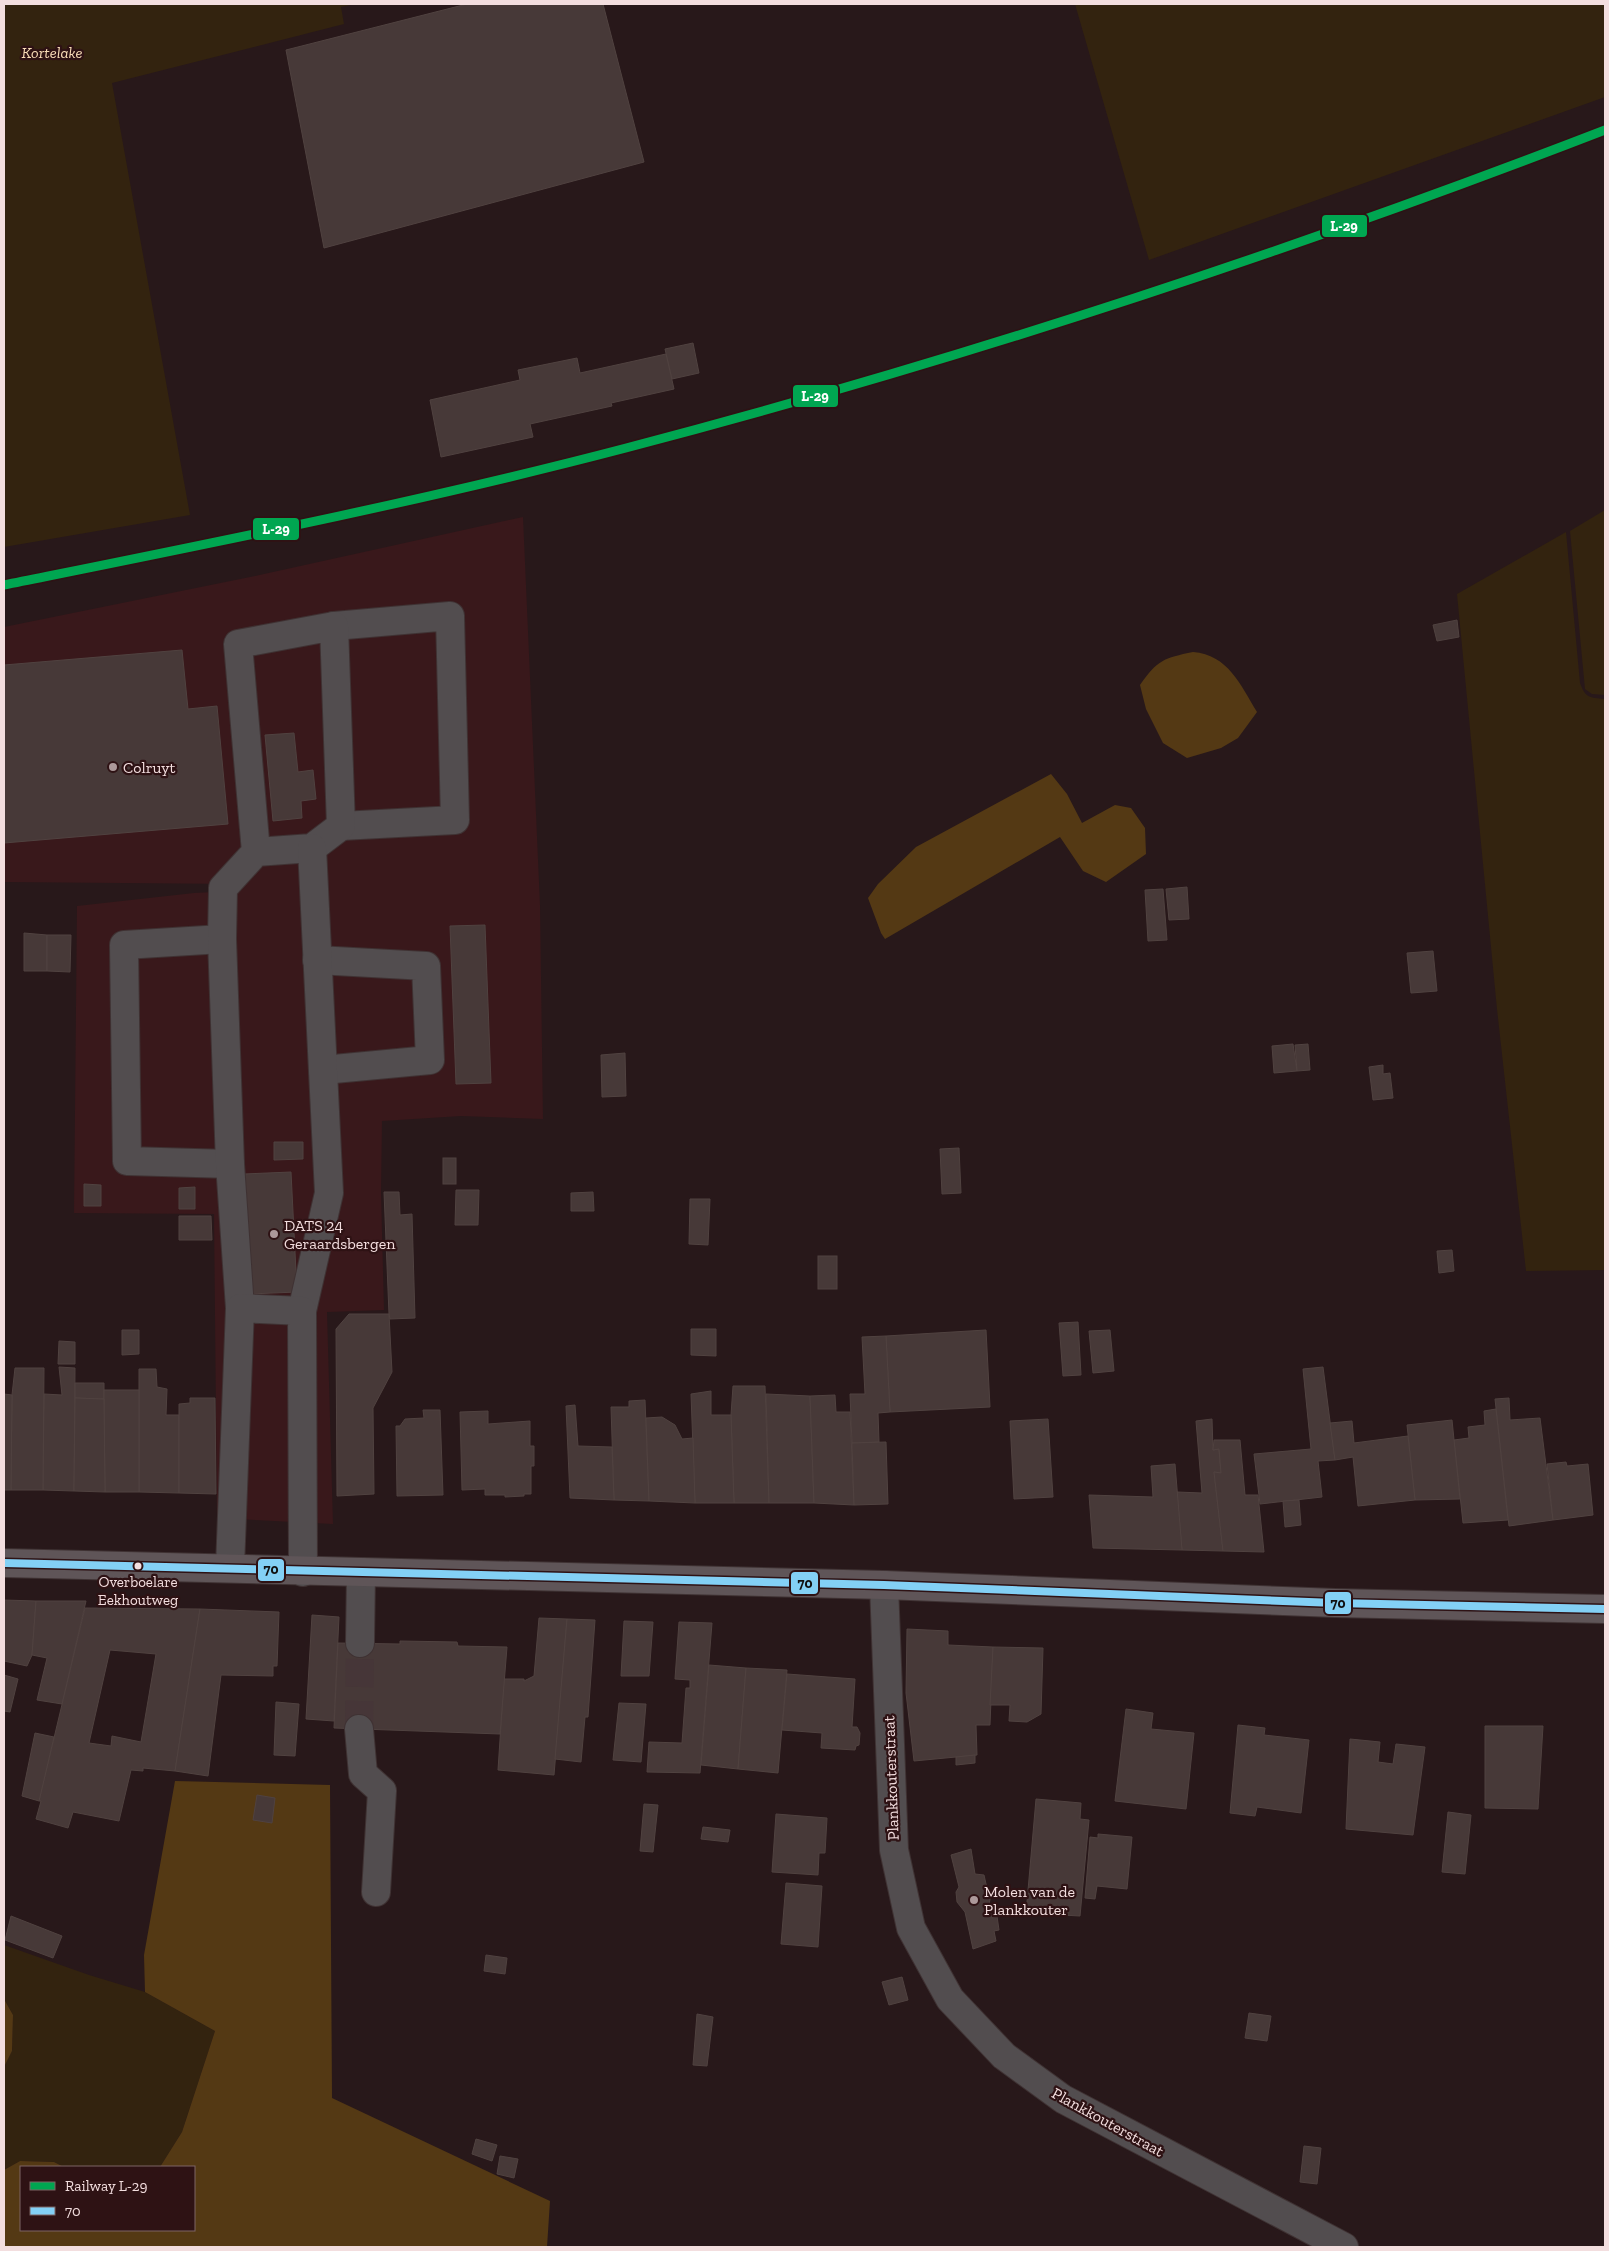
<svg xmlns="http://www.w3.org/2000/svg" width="1609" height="2251" viewBox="0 0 1609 2251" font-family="'Zilla Slab',serif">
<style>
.built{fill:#39181b}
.green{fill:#33230f}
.forest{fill:#543914}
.building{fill:#473938;stroke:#504240;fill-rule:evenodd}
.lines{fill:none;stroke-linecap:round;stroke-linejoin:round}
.minor-tunnel{stroke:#463638;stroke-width:28;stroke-dasharray:28 14;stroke-linecap:butt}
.minor-casing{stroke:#3f3233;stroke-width:30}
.major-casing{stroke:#3f3233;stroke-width:30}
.minor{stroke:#524d4f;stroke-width:28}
.major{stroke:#5f5558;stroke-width:28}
.bus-1-casing{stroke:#2e1214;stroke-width:11}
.bus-1{stroke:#83d0f5;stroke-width:8}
.rail-1-casing{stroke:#2e1214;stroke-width:12}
.rail-1{stroke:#00a651;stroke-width:9}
.poi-dot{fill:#ac999a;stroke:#2e1214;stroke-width:2}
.bus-dot{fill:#f3dedf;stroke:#2e1214;stroke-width:2}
.labels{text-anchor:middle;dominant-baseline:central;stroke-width:4.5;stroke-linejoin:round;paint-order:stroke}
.bus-label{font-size:15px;fill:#f3dedf;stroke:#2e1214}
.park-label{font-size:16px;font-style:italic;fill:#f9dcb7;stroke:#2e1214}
.poi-label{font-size:16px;fill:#f3dedf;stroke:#2e1214;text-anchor:start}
.street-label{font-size:16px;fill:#f3dedf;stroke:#2e1214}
.line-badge{stroke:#2e1214;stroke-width:2}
.badge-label{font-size:14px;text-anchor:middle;font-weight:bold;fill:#fff}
.pale-badge-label{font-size:14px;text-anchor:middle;font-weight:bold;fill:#111}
</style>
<rect width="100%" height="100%" fill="#28181a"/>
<path class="built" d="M523 517 540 905 543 1119 461 1116 382 1121 381 1193 384 1310 327 1312 333 1524 217 1518 214 1214 74 1213 77 906 194 893 233 891 237 884 4 882V627L255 576Z"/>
<g class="green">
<path d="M4 4H355L341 7 344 24 112 83 190 515 4 547Z"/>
<path d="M1075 4H1605V97L1149 260Z"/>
<path d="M1605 510V695L1592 694 1585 689 1570 531Z"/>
<path d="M1566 532 1580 683C1586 699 1589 697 1605 699V1270L1526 1271 1497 1009 1457 594Z"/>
<path d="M4 1945 89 1975 145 1992 215 2031 182 2132 160 2167H64L54 2162 20 2161 4 2170V2067L12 2051 13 2015 4 1999Z"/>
</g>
<g class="forest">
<path d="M1193 652C1228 655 1240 684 1257 712L1238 738 1221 748 1187 758 1163 743 1146 709 1140 685C1157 660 1164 658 1193 652Z"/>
<path d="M1051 774 1067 794 1082 823 1115 805 1131 808 1145 828 1146 854 1106 882 1083 871 1060 837 885 939 881 933 868 898 878 884 916 847Z"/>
<path d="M175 1781 330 1785 332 2098 550 2201 547 2247H4V2170L20 2161 54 2162 64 2167H21V2230H194V2167H160L182 2132 215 2031 145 1992 144 1955Z"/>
<path d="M4 1999 13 2015 12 2051 4 2067Z"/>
</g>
<g class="building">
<path d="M467 4H603L644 162 324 248 286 50Z"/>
<path d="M693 343 699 373 672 379 665 349Z"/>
<path d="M666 354 674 389 611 403 612 406 530 424 533 437 441 457 430 400 520 380 518 370 577 358 580 373Z"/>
<path d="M1457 620 1459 637 1437 641 1433 625Z"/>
<path d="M182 650 188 709 217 706 228 824 4 843V665Z"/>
<path d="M294 733 298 772 313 770 316 799 301 801 302 818 273 821 265 735Z"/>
<path d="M1187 887 1189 919 1169 920 1166 889Z"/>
<path d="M1163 889 1167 940 1148 941 1145 890Z"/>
<path d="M485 925 491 1083 456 1084 450 926Z"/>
<path d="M24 933 47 935V971H24Z"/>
<path d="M47 935H71L70 972 47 971Z"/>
<path d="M1433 951 1437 991 1411 993 1407 953Z"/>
<path d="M1293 1044 1297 1071 1274 1073 1272 1046Z"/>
<path d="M1308 1044 1310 1070 1297 1071 1295 1045Z"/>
<path d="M625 1053 626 1096 602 1097 601 1055Z"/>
<path d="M1383 1065V1074L1390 1073 1393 1098 1373 1100 1369 1067Z"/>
<path d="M274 1142H303V1159L274 1160Z"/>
<path d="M959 1148 961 1193 942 1194 940 1149Z"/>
<rect x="443" y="1158" width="13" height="26"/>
<path d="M291 1172 297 1292 250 1294 244 1174Z"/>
<path d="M84 1184 101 1185V1206H84Z"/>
<path d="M195 1187V1209H179V1188Z"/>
<path d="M456 1190H479L478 1225H455Z"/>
<path d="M384 1192H399L400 1215 412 1214 415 1318 390 1319 389 1314Z"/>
<path d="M593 1192 594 1211H571V1193Z"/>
<path d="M690 1199H710L708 1245 689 1244Z"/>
<path d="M179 1216H211L212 1240H179Z"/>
<path d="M1452 1250 1454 1271 1439 1273 1437 1251Z"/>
<rect x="818" y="1256" width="19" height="33"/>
<path d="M349 1314H389L392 1372 373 1408 374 1494 337 1496 336 1329Z"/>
<path d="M1078 1322 1081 1375 1063 1376 1059 1323Z"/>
<path d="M691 1329H716V1356L691 1355Z"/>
<path d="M122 1330H139V1354L122 1355Z"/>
<path d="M986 1330 990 1407 890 1412 886 1336Z"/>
<path d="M1110 1330 1114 1371 1093 1373 1089 1331Z"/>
<path d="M886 1336 890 1412 878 1413 879 1442 852 1443 850 1394H865L862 1337Z"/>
<path d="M59 1341 75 1342V1364H58Z"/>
<path d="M59 1367 75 1368 74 1491 43 1490 44 1394 62 1395Z"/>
<path d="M1323 1367 1335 1460 1318 1461 1322 1497 1260 1504 1254 1454 1311 1449 1303 1369Z"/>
<path d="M15 1368H44L43 1490H11L12 1395Z"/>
<path d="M139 1369H156L157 1387 167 1389 166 1415H179V1493L139 1492Z"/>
<path d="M75 1383H104V1399L75 1398Z"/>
<path d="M733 1386H765L769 1503H734L731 1415Z"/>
<path d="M104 1390H139V1492H105Z"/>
<path d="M711 1391V1415H731L734 1503H695L691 1394Z"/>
<path d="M4 1394 12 1395 11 1490H4Z"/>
<path d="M766 1394 810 1396 814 1503H769Z"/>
<path d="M835 1395 836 1412H850L854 1505 814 1503 810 1396Z"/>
<path d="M75 1398 104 1399 105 1492 74 1491Z"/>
<path d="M190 1398H215L216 1494 179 1493V1404L190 1403Z"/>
<path d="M1509 1398 1510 1420 1540 1418 1553 1520 1509 1526 1495 1399Z"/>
<path d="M645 1400 649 1501 614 1500 611 1407H629V1401Z"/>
<path d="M575 1405 578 1446 612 1447 614 1500 570 1498 566 1406Z"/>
<path d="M1496 1409 1508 1520 1463 1523 1454 1440 1469 1438 1468 1427 1485 1425 1484 1411Z"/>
<path d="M423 1410H440L443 1495 397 1496 396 1426H400L405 1419 424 1418Z"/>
<path d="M488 1411V1424L530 1421V1446H534V1466H531V1494H524V1496L505 1497V1495H485V1489L462 1490 460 1412Z"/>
<path d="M662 1417 675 1425 682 1439 693 1438 695 1503 649 1501 646 1418Z"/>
<path d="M1048 1419 1053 1497 1014 1499 1010 1421Z"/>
<path d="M1212 1419 1213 1450 1219 1449 1221 1473 1214 1472 1223 1551 1182 1550 1177 1492 1202 1493 1196 1421Z"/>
<path d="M1452 1420 1460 1499 1415 1500 1407 1425Z"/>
<path d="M1352 1421 1354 1443 1408 1436 1415 1500 1358 1506 1353 1457 1335 1460 1330 1423Z"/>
<path d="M1214 1440H1240L1245 1495H1258L1264 1552 1223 1551 1214 1472 1221 1473 1219 1449 1213 1450Z"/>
<path d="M886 1442 888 1504 854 1505 852 1443Z"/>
<path d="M1566 1462 1567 1466 1588 1464 1593 1515 1553 1520 1547 1464Z"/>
<path d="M1175 1464 1182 1550 1093 1548 1089 1495 1153 1497 1151 1466Z"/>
<path d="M1299 1500 1301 1525 1285 1527 1283 1501Z"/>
<path d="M4 1600 36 1601 32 1655 27 1666 4 1661Z"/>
<path d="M36 1601H86L62 1704 37 1700 47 1658 32 1655Z"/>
<path d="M85 1608 200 1609 175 1771 143 1768V1771L131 1770 119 1821 73 1812 68 1828 36 1819 41 1801H39ZM110 1650 156 1654 141 1742 112 1736 111 1746 89 1743Z"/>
<path d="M200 1609 279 1612 277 1666H273V1676L221 1675 208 1776 175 1771Z"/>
<path d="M312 1615 339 1617 334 1721 306 1719Z"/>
<path d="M539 1618 567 1619 554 1775 498 1770 504 1679H524V1681L534 1676Z"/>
<path d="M567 1619 595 1620 588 1717H585L581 1762 555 1759Z"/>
<path d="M624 1621 653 1622 649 1676H621Z"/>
<path d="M679 1622 712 1623 700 1773 647 1772 649 1742 682 1743 686 1688H690V1680L675 1679Z"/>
<path d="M907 1629 948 1631V1645L993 1647 990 1725H976L977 1755 914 1761 906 1693Z"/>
<path d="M400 1641 457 1642 458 1646 507 1647 500 1734 334 1728 338 1643 400 1644Z"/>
<path d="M993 1647 1043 1648 1041 1714 1027 1722 1009 1721 1010 1705H990Z"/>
<path d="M709 1665 746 1668 738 1769 701 1765Z"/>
<path d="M746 1668 787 1670 778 1773 738 1769Z"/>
<path d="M787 1674 855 1679 852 1727H857L860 1733 859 1745 856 1746 855 1750 821 1748 822 1733 782 1730Z"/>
<path d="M4 1675 18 1679 10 1712 4 1711Z"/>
<path d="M276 1702 299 1704 295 1756 274 1755Z"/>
<path d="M619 1703 646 1704 641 1762 613 1760Z"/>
<path d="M1126 1709 1153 1713 1151 1729 1194 1733 1186 1809 1115 1801Z"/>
<path d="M1238 1725 1265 1728 1264 1735 1309 1740 1301 1813 1257 1807 1255 1816 1230 1813Z"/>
<path d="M1485 1726H1543L1538 1809 1485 1808Z"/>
<path d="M35 1733 54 1737 39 1801 22 1796Z"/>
<path d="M1350 1739 1380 1742 1378 1762 1393 1764 1396 1744 1425 1747 1413 1835 1346 1829Z"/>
<path d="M975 1755V1763L956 1765V1757Z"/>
<path d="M257 1795 275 1798 272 1823 253 1820Z"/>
<path d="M1036 1799 1081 1803 1080 1819 1089 1820 1080 1916 1026 1913Z"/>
<path d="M644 1804 658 1805 653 1852 640 1851Z"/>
<path d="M1448 1812 1471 1815 1465 1874 1442 1872Z"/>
<path d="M776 1814 827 1818 825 1853H819L818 1875 772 1872Z"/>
<path d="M703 1827 730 1830 728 1842 701 1839Z"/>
<path d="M1098 1834 1132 1837 1127 1889 1097 1886 1095 1899 1085 1898 1090 1837 1098 1838Z"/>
<path d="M971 1849 975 1874 984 1875 986 1884 991 1893 989 1905 992 1918 997 1916 999 1930 994 1931 996 1941 973 1949 965 1912 957 1902 956 1892 959 1887 951 1855Z"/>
<path d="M786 1883 822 1886 818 1947 781 1944Z"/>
<path d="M11 1916 62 1936 53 1958 5 1940Z"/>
<path d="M486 1955 507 1958 505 1974 484 1971Z"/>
<path d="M902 1977 908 2000 889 2005 882 1982Z"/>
<path d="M1249 2013 1271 2016 1267 2041 1245 2038Z"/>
<path d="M697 2014 713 2017 707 2066 693 2065Z"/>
<path d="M476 2139 497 2145 492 2161 472 2154Z"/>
<path d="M1304 2146 1321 2148 1317 2184 1300 2182Z"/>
<path d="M500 2156 518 2159 514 2178 497 2174Z"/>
</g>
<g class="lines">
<path class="minor-tunnel" d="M359 1729 360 1643"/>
<defs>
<g id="minor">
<path d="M334 626 450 616 455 820 341 826"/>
<path d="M222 939 124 945 127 1161 230 1164"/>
<path d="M317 960 426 966 430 1060 323 1070"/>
<path d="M240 1308 230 1164 222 939 223 888 256 852 312 848 341 826 334 626 238 644 256 852"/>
<path d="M302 1311 329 1193 312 848"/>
<path d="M230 1567 240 1308 302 1311 303 1572"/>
<path d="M884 1585 894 1850 911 1928 950 1999 1004 2056 1063 2099 1344 2247"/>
<path d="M360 1643 361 1572"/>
<path d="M359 1729 363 1774 382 1791 376 1892"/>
</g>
<path id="major" d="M4 1563 884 1585 1335 1603 1605 1609"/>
</defs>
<use href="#minor" class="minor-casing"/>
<use href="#major" class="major-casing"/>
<use href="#minor" class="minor"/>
<use href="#major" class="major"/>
<defs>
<path id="bus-1" d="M4 1563 884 1585 1335 1603 1605 1609"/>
</defs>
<use href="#bus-1" class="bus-1-casing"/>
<use href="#bus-1" class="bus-1"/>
<defs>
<path id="rail-1" d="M4 585C212 543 420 502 626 448 958 361 1284 254 1605 130"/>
</defs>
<use href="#rail-1" class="rail-1-casing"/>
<use href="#rail-1" class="rail-1"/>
</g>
<g class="poi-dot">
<circle cx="113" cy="767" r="5"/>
<circle cx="274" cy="1234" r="5"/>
<circle cx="974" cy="1900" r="5"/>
</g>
<circle class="bus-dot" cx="138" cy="1566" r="4.5"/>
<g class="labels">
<g class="bus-label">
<text x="138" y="1582">Overboelare<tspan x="138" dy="18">Eekhoutweg</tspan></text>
</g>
<g class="park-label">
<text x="52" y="52">Kortelake</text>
</g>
<g class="poi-label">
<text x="123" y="767">Colruyt</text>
<text x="284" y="1225">DATS 24<tspan x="284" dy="18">Geraardsbergen</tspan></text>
<text x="984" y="1891">Molen van de<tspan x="984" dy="18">Plankkouter</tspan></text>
</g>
<g class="street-label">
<text transform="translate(891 1778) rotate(-92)">Plankkouterstraat</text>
<text transform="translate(1108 2122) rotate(29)">Plankkouterstraat</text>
</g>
</g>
<g class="line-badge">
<rect x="1321" y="214" width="47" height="24" rx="5" fill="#00a651"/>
<rect x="792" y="384" width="47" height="24" rx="5" fill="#00a651"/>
<rect x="252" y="517" width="48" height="24" rx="5" fill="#00a651"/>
<rect x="257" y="1558" width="28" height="24" rx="5" fill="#83d0f5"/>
<rect x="790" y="1571" width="29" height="24" rx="5" fill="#83d0f5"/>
<rect x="1324" y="1591" width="28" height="24" rx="5" fill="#83d0f5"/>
</g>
<g class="badge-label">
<text x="1344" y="231">L-29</text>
<text x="815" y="401">L-29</text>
<text x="276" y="534">L-29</text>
</g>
<g class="pale-badge-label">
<text x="271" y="1574">70</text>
<text x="805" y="1588">70</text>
<text x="1338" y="1608">70</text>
</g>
<rect width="1609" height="2251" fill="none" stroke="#f3dedf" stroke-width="10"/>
<rect x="20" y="2166" width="175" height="65" fill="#2e1214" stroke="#7d6465"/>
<rect x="30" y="2182" width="25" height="8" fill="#00a651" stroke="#7d6465"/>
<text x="65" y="2191" font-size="15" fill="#f3dedf">Railway L-29</text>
<rect x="30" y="2207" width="25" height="8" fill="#83d0f5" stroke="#7d6465"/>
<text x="65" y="2216" font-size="15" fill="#f3dedf">70</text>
</svg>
